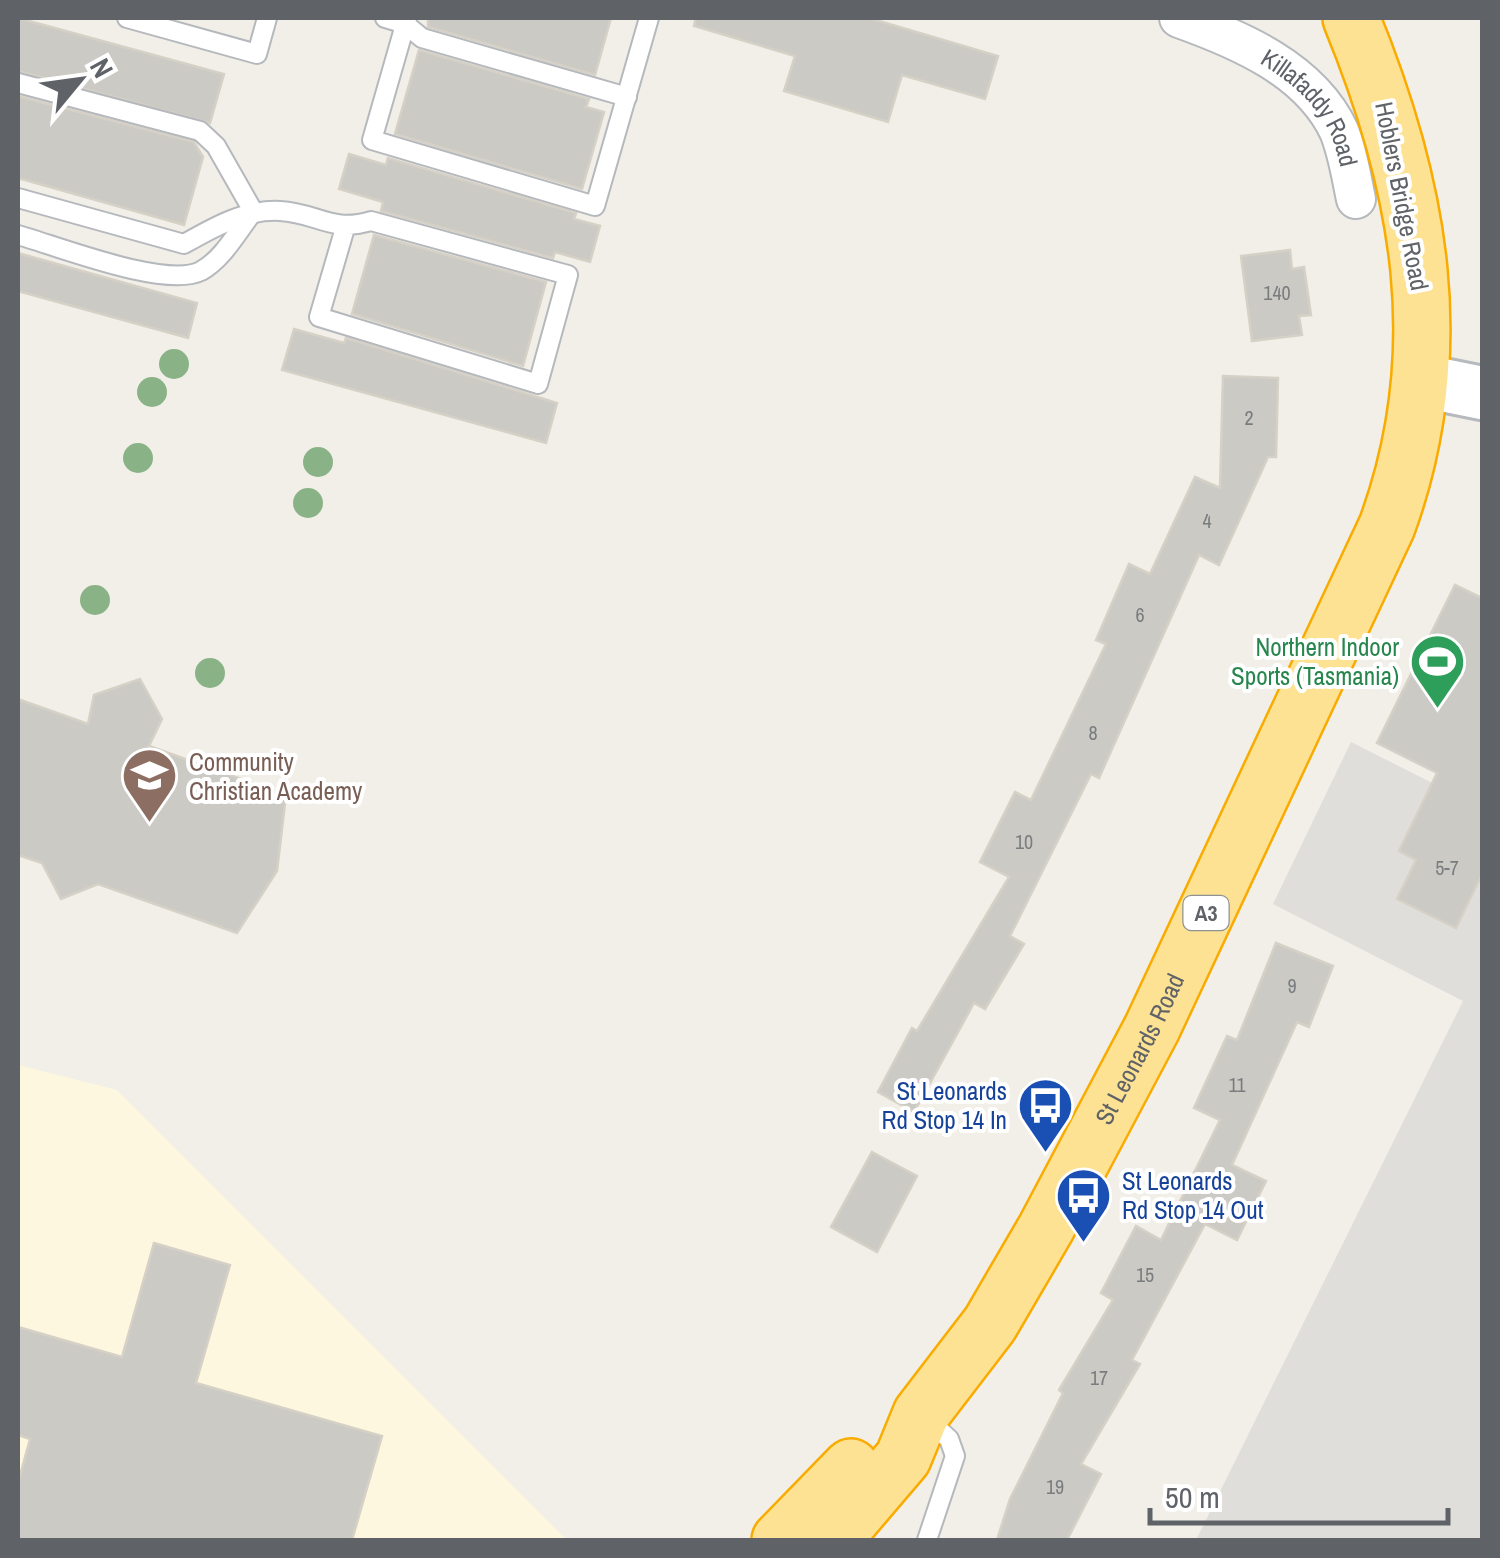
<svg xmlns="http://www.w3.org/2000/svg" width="1500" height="1558" viewBox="0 0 1500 1558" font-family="'Archivo Narrow',sans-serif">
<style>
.commercial{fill:#fef7e0}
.industrial{fill:#e0deda}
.building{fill:#cccac5;stroke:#d6d1c6;stroke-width:2.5}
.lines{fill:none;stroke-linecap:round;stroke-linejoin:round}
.lane-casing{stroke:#b5b8bc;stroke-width:22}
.street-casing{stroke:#b5b8bc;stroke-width:42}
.secondary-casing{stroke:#b6babf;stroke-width:58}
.highway-casing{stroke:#f9ab00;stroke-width:60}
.lane{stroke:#fff;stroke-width:18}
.street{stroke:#fff;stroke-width:38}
.secondary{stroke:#fff;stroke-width:52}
.highway{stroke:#fde293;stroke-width:55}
.tree{fill:#89b387}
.labels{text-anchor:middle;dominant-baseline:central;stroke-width:8;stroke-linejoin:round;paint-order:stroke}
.number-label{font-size:20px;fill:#7a7d7f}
.shield{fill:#fff;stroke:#8f9295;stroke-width:2.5}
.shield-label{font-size:22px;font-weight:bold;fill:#5f6368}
.street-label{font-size:25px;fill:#5f6368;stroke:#fff}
.leisure-label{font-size:25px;fill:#27864d;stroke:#fff;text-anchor:end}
.education-label{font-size:25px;fill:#785e54;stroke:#fff;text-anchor:start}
.transit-label{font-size:25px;fill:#164399;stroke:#fff;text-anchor:end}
</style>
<rect width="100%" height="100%" fill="#f1efe8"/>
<path class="commercial" d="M18 1065 117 1090 567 1540H18Z"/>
<path class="industrial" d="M1351 742 1482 808V1540H1196L1463 1001 1273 904Z"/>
<g class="building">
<path d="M18 18 224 74 210 123 18 71Z"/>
<path d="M428 18H611L595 75 428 27Z"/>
<path d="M696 18H869L998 56 985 99 902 75 888 122 784 91 795 56 694 26Z"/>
<path d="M419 50 589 99 586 107 604 112 582 189 395 134Z"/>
<path d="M18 96 194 142 203 157 184 225 18 178Z"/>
<path d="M349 154 386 165 388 158 576 213 574 219 600 226 590 262 555 252 553 258 381 211 383 202 339 189Z"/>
<path d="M374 235 546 282 523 366 352 314Z"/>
<path d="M1290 250 1292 269 1304 267 1311 315 1299 316 1302 335 1252 341 1241 256Z"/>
<path d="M18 253 197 303 188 338 18 291Z"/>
<path d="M294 329 344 343 346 338 557 403 546 443 282 370Z"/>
<path d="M1223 376 1278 378 1276 457H1268L1219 565 1199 555 1099 778 1091 774 1010 936 1024 944 985 1009 974 1003 914 1112 878 1092 912 1028 917 1031 1009 877 980 862 1015 792 1031 800 1106 644 1096 640 1129 564 1150 574 1195 477 1220 488Z"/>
<path d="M1455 585 1482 598V874L1456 928 1397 899 1416 860 1399 851 1437 773 1377 743Z"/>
<path d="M140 679 162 719 149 746 286 795 277 871 237 933 98 884 61 899 42 863 18 855V699L88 724 94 695Z"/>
<path d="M1276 943 1333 966 1309 1027 1297 1022 1232 1165 1266 1181 1237 1240 1205 1224 1132 1360 1140 1364 1081 1464 1101 1474 1067 1540H997L1010 1499 1063 1393 1059 1390 1113 1300 1101 1293 1136 1226 1161 1240 1220 1120 1194 1108 1227 1036 1237 1040Z"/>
<path d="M872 1152 917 1176 877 1252 831 1227Z"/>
<path d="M154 1243 230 1265 196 1383 382 1436 352 1540H18V1483L30 1439 18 1435V1327L122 1357Z"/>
</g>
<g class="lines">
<defs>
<g id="lane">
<path d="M127 18 257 54 267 18"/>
<path d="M385 18 405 24 422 38 627 97"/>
<path d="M407 18 372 140 595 206 649 18"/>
<path d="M18 83 200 131 216 146 253 211"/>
<path d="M18 198 184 244C214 227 245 209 280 211 318 213 331 233 371 221L568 275 538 384 319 317 345 228"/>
<path d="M18 235C57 246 166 289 201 271 223 259 238 231 253 212"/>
<path d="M925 1417 949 1439 955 1456 927 1540"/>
</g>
<g id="street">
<path id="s1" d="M1179 18C1238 39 1310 69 1339 131 1348 153 1351 176 1356 199"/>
</g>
<path id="secondary" d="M1423 381 1482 393"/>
<g id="highway">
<path d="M780 1540 851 1467"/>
<path id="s2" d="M833 1540 903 1458 921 1414 990 1324 1046 1228 1152 1028 1387 526C1451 351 1420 186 1351 18"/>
</g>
</defs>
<use href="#lane" class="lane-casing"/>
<use href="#street" class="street-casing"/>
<use href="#secondary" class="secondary-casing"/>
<use href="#highway" class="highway-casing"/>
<use href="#lane" class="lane"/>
<use href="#street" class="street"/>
<use href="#secondary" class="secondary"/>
<use href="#highway" class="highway"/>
</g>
<g class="tree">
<circle cx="174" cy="364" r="15"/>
<circle cx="152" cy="392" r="15"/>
<circle cx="138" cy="458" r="15"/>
<circle cx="318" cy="462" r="15"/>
<circle cx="308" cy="503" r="15"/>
<circle cx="95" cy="600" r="15"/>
<circle cx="210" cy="673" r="15"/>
</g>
<defs>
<symbol id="stadium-pin" viewBox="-11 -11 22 30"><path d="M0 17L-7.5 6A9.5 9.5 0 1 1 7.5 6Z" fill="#2e9e5b" stroke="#fff"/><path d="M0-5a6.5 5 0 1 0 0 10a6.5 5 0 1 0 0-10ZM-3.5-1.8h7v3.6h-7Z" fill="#fff"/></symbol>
<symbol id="school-pin" viewBox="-11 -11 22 30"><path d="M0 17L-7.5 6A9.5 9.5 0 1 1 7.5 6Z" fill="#8d6e63" stroke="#fff"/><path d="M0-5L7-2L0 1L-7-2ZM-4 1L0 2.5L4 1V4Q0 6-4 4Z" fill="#fff"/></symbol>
<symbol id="bus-pin" viewBox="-11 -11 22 30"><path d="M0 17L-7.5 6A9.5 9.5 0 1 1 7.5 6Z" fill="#1a4fb4" stroke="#fff"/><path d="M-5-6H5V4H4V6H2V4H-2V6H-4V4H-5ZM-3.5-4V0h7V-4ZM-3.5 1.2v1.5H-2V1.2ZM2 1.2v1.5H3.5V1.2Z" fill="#fff"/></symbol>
</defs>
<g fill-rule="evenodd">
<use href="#stadium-pin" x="1406" y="630" width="63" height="86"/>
<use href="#school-pin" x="118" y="744" width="63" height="86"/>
<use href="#bus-pin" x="1014" y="1074" width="63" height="86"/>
<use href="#bus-pin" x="1052" y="1164" width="63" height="86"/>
</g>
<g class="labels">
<g class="number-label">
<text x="1277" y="292">140</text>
<text x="1249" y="417">2</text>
<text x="1207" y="520">4</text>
<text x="1140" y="614">6</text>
<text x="1093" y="732">8</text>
<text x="1024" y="841">10</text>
<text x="1447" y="867">5-7</text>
<text x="1292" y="985">9</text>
<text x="1237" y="1084">11</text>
<text x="1145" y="1274">15</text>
<text x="1099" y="1377">17</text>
<text x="1055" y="1486">19</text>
</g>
<rect class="shield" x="1183.5" y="896" width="45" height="34" rx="8"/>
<g class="shield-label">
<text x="1206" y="913">A3</text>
</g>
<g class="street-label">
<text stroke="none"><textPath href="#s1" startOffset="165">Killafaddy Road</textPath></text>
<text transform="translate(1402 196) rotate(79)">Hoblers Bridge Road</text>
<text stroke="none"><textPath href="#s2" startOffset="582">St Leonards Road</textPath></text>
</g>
<g class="leisure-label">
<text x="1399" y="647">Northern Indoor<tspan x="1399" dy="29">Sports (Tasmania)</tspan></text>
</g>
<g class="education-label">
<text x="189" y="762">Community<tspan x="189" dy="29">Christian Academy</tspan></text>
</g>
<g class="transit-label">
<text x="1007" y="1091">St Leonards<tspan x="1007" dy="29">Rd Stop 14 In</tspan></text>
<text x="1122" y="1181" text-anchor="start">St Leonards<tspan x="1122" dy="29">Rd Stop 14 Out</tspan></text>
</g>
</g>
<rect width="1500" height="1558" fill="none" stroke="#5f6368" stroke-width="40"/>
<g transform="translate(80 80) rotate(61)" stroke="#ffffff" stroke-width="8" paint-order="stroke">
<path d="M0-8L18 38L0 25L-18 38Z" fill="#5f6368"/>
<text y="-15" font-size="28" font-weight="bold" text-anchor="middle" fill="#5f6368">N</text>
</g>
<path d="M1150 1508v15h298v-15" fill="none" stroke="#5f6368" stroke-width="5"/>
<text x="1165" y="1508" font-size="30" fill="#5f6368" stroke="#ffffff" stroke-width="8" paint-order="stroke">50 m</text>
</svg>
